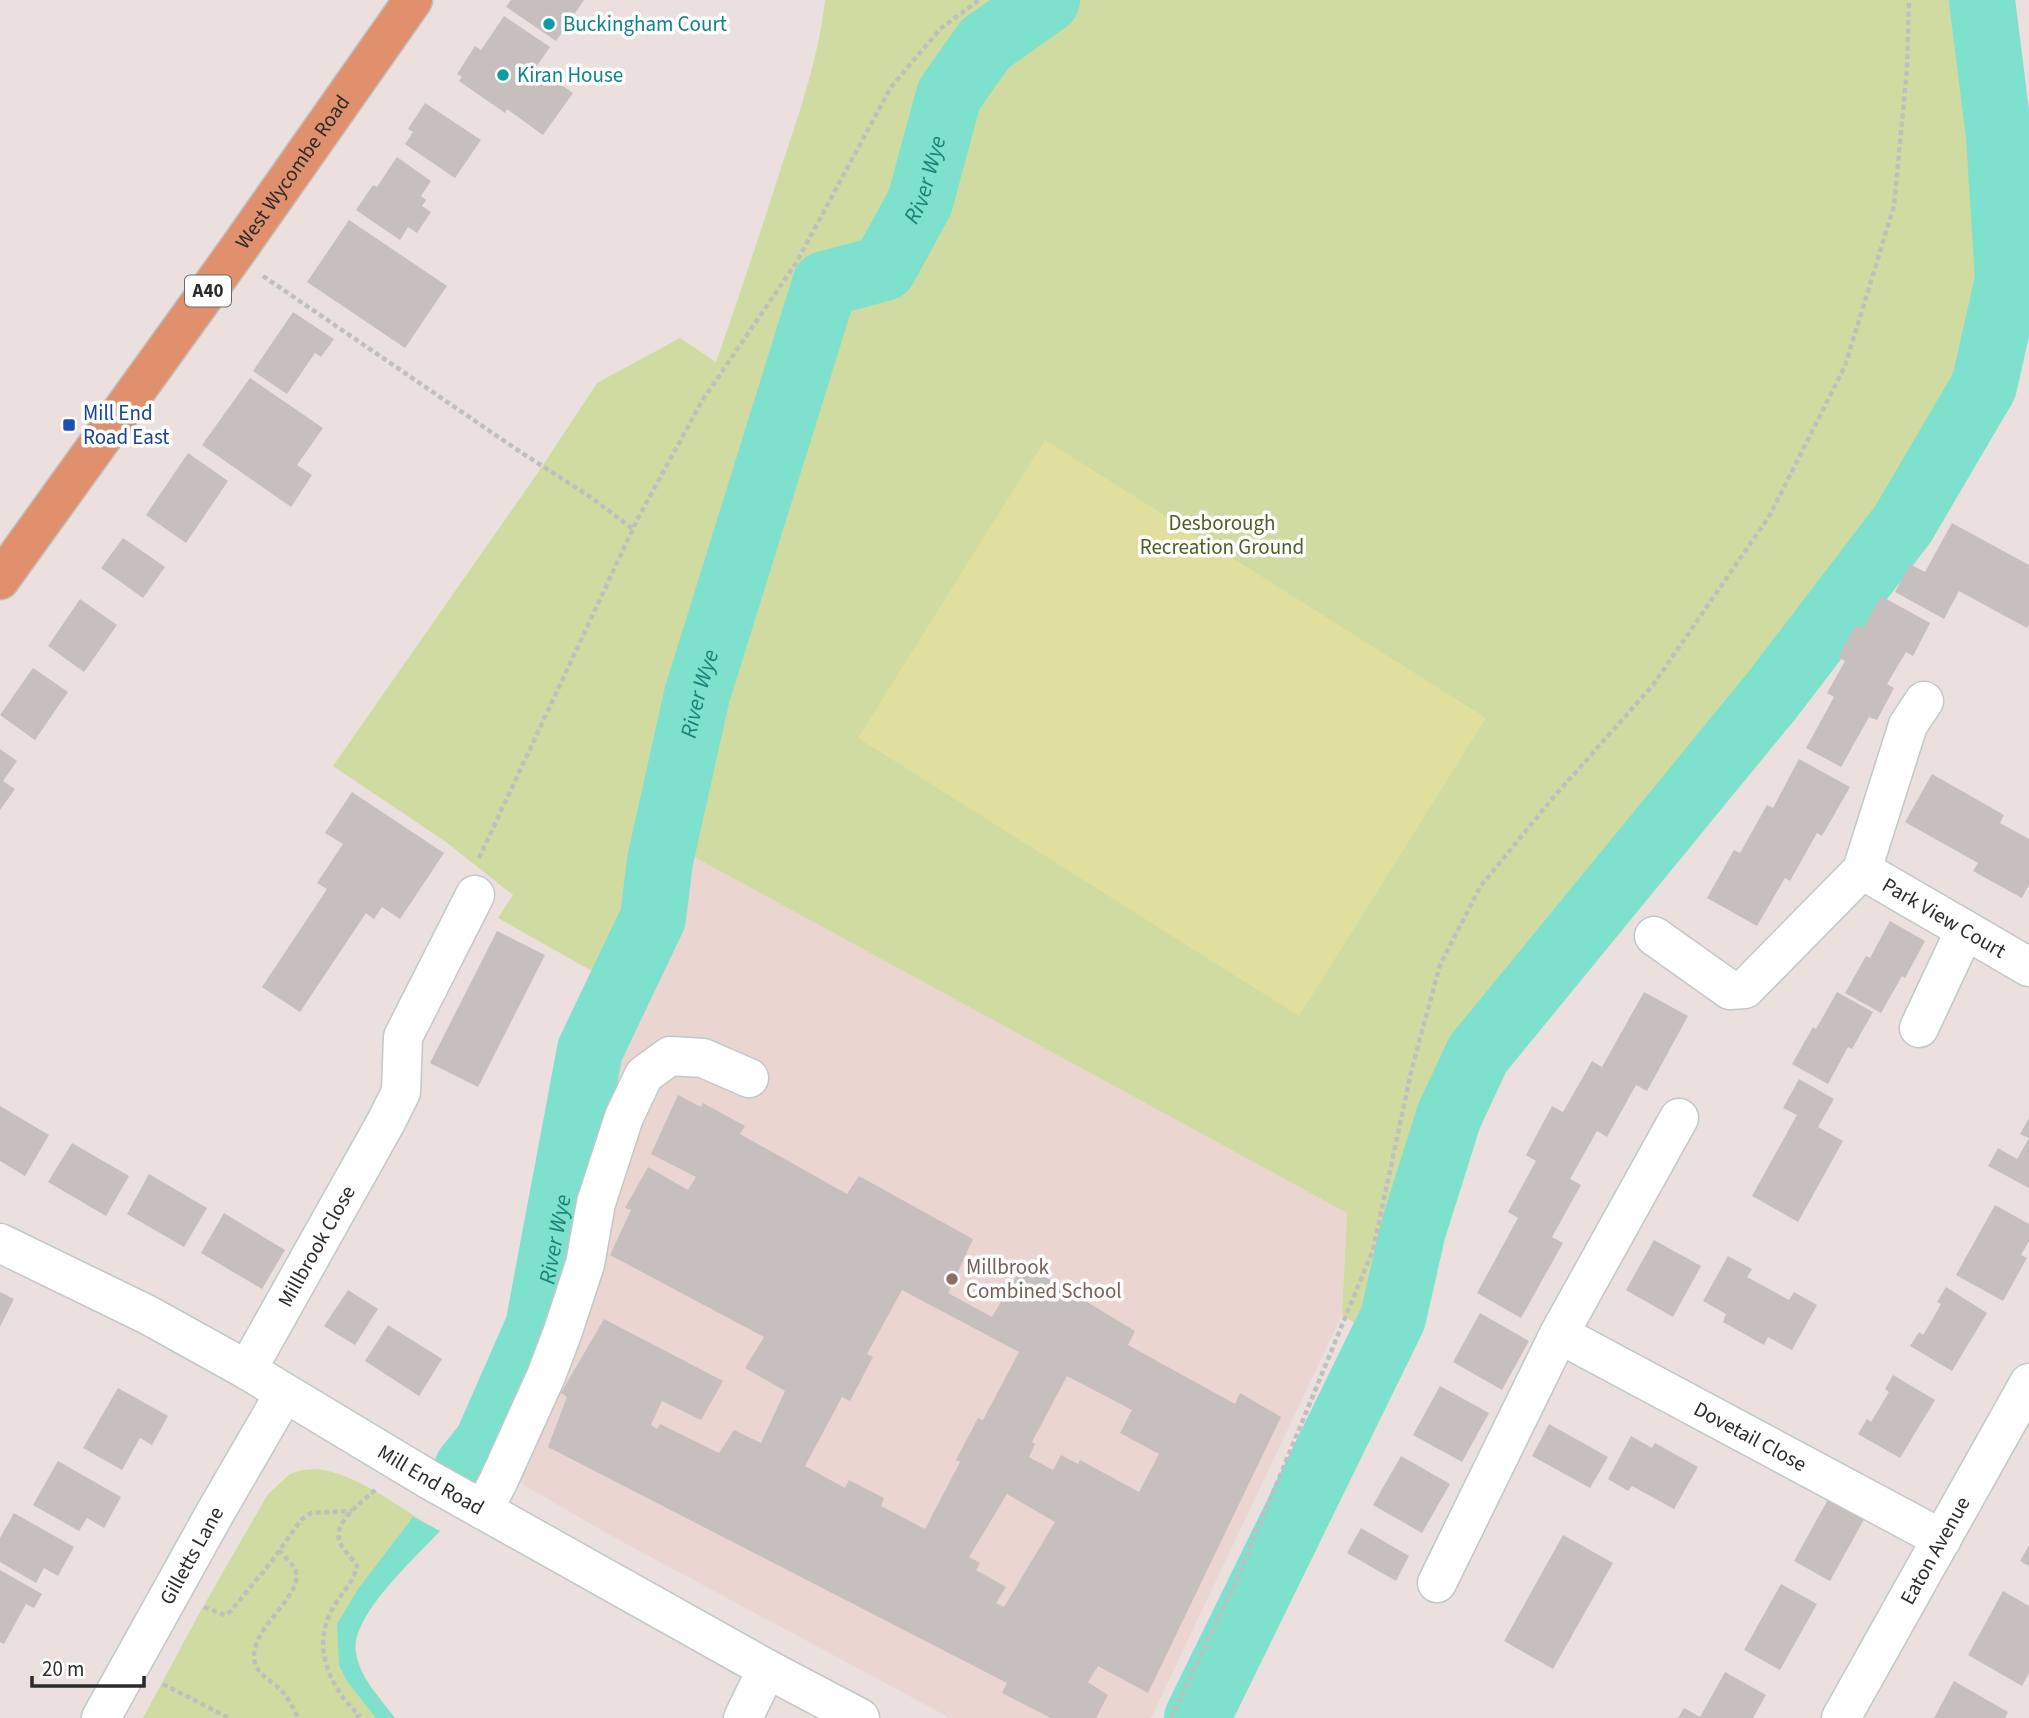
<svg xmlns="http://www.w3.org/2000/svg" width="2029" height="1718" viewBox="0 0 2029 1718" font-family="'Source Sans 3',sans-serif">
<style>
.education{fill:#ebd5d0}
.green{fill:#d0dba1}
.pitch{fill:#e1df9e}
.water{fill:#7de1ce}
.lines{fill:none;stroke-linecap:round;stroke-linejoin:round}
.river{stroke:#7de1ce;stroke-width:66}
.building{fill:#c7bebe;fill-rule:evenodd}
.minor-casing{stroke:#c0c8cb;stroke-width:41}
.major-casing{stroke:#bfbfbf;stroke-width:41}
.path{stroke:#bfbfbf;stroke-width:4.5;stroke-dasharray:5 3.5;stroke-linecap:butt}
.minor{stroke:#fff;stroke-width:38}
.major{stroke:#e1906d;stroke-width:38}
.culture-dot{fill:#0f9aa8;stroke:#fff;stroke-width:2.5}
.transit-dot{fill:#1a4fb4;stroke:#fff;stroke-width:2.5}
.education-dot{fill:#8d6e63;stroke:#fff;stroke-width:2.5}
.labels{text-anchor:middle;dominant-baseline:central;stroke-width:7;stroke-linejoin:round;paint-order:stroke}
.shield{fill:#fff;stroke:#6b6b6b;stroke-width:2}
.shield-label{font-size:19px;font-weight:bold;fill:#2b2b2b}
.culture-label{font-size:21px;fill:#0d838f;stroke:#fff;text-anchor:start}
.street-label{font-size:21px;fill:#2b2b2b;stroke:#fff}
.transit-label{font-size:21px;fill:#164399;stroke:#fff;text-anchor:start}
.park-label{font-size:21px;fill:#4b6022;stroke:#fff}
.education-label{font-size:21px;fill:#785e54;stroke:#fff;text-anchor:start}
.water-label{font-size:23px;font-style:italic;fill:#1b8175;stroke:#fff}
</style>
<rect width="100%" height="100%" fill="#ebe0de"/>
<path class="education" d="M687 853 1347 1213 1342 1315 1151 1718H950L608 1534 491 1466 536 1370 569 1244 596 1088 658 951Z"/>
<g class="green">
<path d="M825 0H1988L2014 269 2010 330 1988 387 1931 488 1724 770 1502 1034 1475 1072 1456 1111 1435 1169 1416 1228 1389 1345 1342 1315 1347 1213 687 853 651 847 599 975 498 918 513 895 446 842 333 766 539 471 597 383 680 338 716 362C739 297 761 231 782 165 800 111 819 56 825 0Z"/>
<path d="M317 1469C363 1475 400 1510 440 1531 416 1557 349 1617 356 1653 360 1678 380 1698 395 1718H143L200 1612 268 1494 290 1474 303 1470Z"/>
</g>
<path class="pitch" d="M1045 440 1486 718 1299 1016 858 738Z"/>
<path class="water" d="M413 1517 440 1531C416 1557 349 1617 356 1653 360 1678 380 1698 395 1718H376L347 1681 339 1665 337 1624 358 1589Z"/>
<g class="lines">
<g class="river">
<path id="s1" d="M467 1468 487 1443 538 1327 590 1050 653 918 660 861 697 695 825 284 884 268 920 202 949 95 985 44 1047 0"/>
<path d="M1197 1718 1393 1318 1413 1230 1449 1116 1478 1054 1773 694 1903 524 1984 386 2008 280 1999 136 1982 0"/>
</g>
</g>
<g class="building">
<path d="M511 0H584L556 41 506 7Z"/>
<path d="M504 16 550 47 536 67 573 93 543 135 507 109 505 113 459 81 462 77 457 74 475 46 481 50Z"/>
<path d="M425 103 481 140 455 178 405 144 413 132 408 129Z"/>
<path d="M397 157 431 181 421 196 426 200 422 206 431 212 417 233 408 227 400 240 356 210 373 185 377 187Z"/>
<path d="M349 220 447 286 405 348 307 282Z"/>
<path d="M293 312 334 339 321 357 315 353 287 394 253 371Z"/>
<path d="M250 378 323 428 297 465 312 475 291 507 202 445Z"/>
<path d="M188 453 228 481 186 543 146 515Z"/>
<path d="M1952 523 2029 565V624L2027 628 1959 591 1944 619 1895 592 1910 564 1925 572Z"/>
<path d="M123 538 165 567 143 598 101 568Z"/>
<path d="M1881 596 1930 623 1913 656 1906 652 1887 684 1894 688 1877 720 1869 717 1841 767 1806 748 1834 697 1827 693 1845 661 1838 657 1856 625 1863 628Z"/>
<path d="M80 599 117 625 84 672 48 646Z"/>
<path d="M33 668 68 692 35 740 0 715Z"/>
<path d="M0 749 17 761 3 781 15 789 0 810Z"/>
<path d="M1799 759 1850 787 1822 836 1817 833 1790 881 1785 878 1757 926 1707 898 1734 850 1740 853 1767 805 1773 808Z"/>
<path d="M1932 774 2004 815 2000 823 2029 839V885L2022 898 1973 871 1978 863 1905 822Z"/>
<path d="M352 792 444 853 400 919 382 907 374 919 366 913 300 1012 262 987 327 889 317 883 343 844 325 833Z"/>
<path d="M1890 921 1925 941 1905 978 1902 976 1881 1013 1845 993 1866 956 1870 958Z"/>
<path d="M497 931 545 955 478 1087 430 1063Z"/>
<path d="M1644 992 1688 1016 1647 1091 1636 1085 1607 1137 1597 1131 1570 1179 1581 1185 1552 1237 1563 1243 1521 1318 1477 1293 1518 1218 1508 1212 1536 1161 1526 1155 1552 1106 1563 1112 1592 1061 1602 1067Z"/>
<path d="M1837 992 1873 1012 1852 1049 1848 1047 1828 1084 1792 1064 1813 1027 1816 1029Z"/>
<path d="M1799 1079 1834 1099 1818 1127 1843 1141 1798 1222 1752 1196 1797 1115 1783 1108Z"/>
<path d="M678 1095 701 1107 703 1103 745 1126 740 1134 847 1194 859 1176 973 1239 948 1293 992 1317 1024 1264 1135 1331 1128 1345 1235 1404 1240 1393 1281 1417 1148 1693 1098 1666 1088 1682 1108 1695 1096 1718H1051L1002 1693 1007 1683 548 1447 567 1397 561 1393 604 1319 723 1381 701 1420 662 1401 651 1425 657 1429 660 1424 719 1453 734 1430 761 1443 785 1391 745 1368 764 1337 610 1255 631 1210 625 1208 648 1167 688 1190 696 1177 651 1154ZM902 1290 1019 1352 983 1420 978 1418 956 1460 960 1462 925 1529 881 1506 884 1498 849 1480 845 1488 805 1466 842 1397 850 1401 873 1357 867 1354ZM1067 1376 1132 1410 1120 1433 1159 1454 1139 1492 1080 1460 1078 1464 1061 1455 1053 1470 1029 1457 1035 1444 1032 1442ZM1007 1494 1055 1522 1004 1607 996 1603 1006 1587 976 1570 980 1563 969 1557Z"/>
<path d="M0 1106 49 1135 25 1176 0 1161Z"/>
<path d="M2029 1118V1188L1988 1166 1998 1148 2017 1159 2029 1138 2020 1134Z"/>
<path d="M72 1143 129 1176 106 1216 48 1182Z"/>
<path d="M149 1174 207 1208 184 1247 127 1214Z"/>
<path d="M1995 1205 2029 1224V1241L2021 1255 2027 1258 2003 1301 1956 1275Z"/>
<path d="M224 1213 285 1250 262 1289 201 1253Z"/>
<path d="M1654 1240 1701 1266 1673 1317 1626 1290Z"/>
<path d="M1728 1256 1752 1269 1747 1277 1789 1300 1794 1292 1817 1305 1792 1350 1768 1337 1764 1345 1723 1322 1726 1314 1703 1301Z"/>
<path d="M1946 1287 1987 1313 1952 1371 1910 1346 1919 1332 1923 1335 1932 1320 1941 1304 1937 1302Z"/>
<path d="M348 1290 378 1309 355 1345 324 1326Z"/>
<path d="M0 1292 14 1299 0 1327Z"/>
<path d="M1480 1313 1529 1341 1502 1390 1453 1362Z"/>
<path d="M388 1325 442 1359 419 1396 365 1361Z"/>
<path d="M1893 1375 1935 1400 1900 1458 1858 1434 1867 1419 1871 1422 1889 1392 1885 1389Z"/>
<path d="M1440 1386 1489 1413 1462 1462 1413 1435Z"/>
<path d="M118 1388 168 1416 152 1445 140 1438 122 1470 83 1448Z"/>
<path d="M1549 1424 1608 1457 1590 1488 1532 1456Z"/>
<path d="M1631 1436 1652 1448 1655 1443 1698 1467 1674 1509 1632 1486 1628 1491 1608 1479Z"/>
<path d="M1401 1456 1450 1484 1422 1533 1373 1505Z"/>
<path d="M58 1461 121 1497 104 1528 87 1518 79 1531 33 1505Z"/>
<path d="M1831 1494 1867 1514 1830 1581 1794 1561Z"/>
<path d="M14 1513 74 1547 58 1576 44 1568 36 1583 0 1562V1538Z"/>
<path d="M1361 1528 1409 1556 1396 1581 1347 1553Z"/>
<path d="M1563 1535 1613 1563 1553 1669 1504 1641Z"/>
<path d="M2029 1545V1566L2020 1561Z"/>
<path d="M0 1570 42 1594 34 1608 26 1604 4 1644 0 1642Z"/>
<path d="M1781 1584 1817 1604 1780 1670 1744 1650Z"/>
<path d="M2003 1591 2029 1606V1673L2022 1686 1968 1655Z"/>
<path d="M1725 1672 1766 1695 1753 1718H1678L1684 1708 1700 1717Z"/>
<path d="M1954 1681 2008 1712 2005 1718H1934Z"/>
</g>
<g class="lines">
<defs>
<g id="minor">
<path id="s2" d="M1924 701 1908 725 1862 870 2029 967"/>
<path d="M1654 936 1730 990 1745 989 1862 870"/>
<path d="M1919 1028 1965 930"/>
<path id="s3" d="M1679 1118 1559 1334 1942 1539"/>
<path id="s4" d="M0 1243 148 1315 247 1370 428 1479 767 1669 860 1718"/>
<path id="s5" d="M247 1370 386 1122 401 1092 403 1037 475 895"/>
<path d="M483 1510 498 1482 546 1376 563 1331 585 1264 596 1203 624 1117 644 1075 670 1056 703 1058 749 1078"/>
<path d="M1437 1583 1559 1334"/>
<path id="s6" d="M101 1718 215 1513 284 1394"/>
<path d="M743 1718 767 1669"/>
<path id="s7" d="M1841 1718 2029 1383"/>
</g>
<g id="major">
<path id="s8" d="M0 580 234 255 413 0"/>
</g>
</defs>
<use href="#minor" class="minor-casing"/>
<use href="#major" class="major-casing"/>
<g class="path">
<path d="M263 276 516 449 592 498 633 529"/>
<path d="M479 858 638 518 702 401 796 263 891 87 940 29 979 0"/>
<path d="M279 1550C284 1557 294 1564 296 1572 303 1597 246 1631 255 1663 259 1676 272 1681 281 1690 289 1698 293 1708 298 1718"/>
<path d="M204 1607 225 1615 231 1611 272 1561 301 1520 311 1513 352 1511"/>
<path d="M163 1684 229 1718"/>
<path d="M356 1718 359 1715C329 1687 311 1646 333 1608 341 1593 354 1582 357 1566 352 1558 344 1551 340 1543 331 1522 364 1501 376 1489"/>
<path d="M1171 1718 1239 1575 1373 1250 1412 1068 1440 965 1480 887 1552 799 1653 685 1770 515 1845 366 1894 206 1907 69 1909 0"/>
</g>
<use href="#minor" class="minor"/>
<use href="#major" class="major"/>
</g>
<g class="culture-dot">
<circle cx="549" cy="24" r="7"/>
<circle cx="503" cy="75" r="7"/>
</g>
<rect class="transit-dot" x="62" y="418" width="14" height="14" rx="3.5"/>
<circle class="education-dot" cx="952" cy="1279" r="7"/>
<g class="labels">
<rect class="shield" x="185" y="275.5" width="46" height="31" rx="5"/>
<g class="shield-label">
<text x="208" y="291">A40</text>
</g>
<g class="culture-label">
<text x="563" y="24">Buckingham Court</text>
<text x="517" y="75">Kiran House</text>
</g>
<g class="street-label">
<text stroke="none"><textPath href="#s8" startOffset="502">West Wycombe Road</textPath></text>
<text stroke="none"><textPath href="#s2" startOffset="276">Park View Court</textPath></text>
<text stroke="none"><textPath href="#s5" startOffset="142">Millbrook Close</textPath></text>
<text stroke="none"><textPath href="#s3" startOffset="464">Dovetail Close</textPath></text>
<text stroke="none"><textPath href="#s4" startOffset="492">Mill End Road</textPath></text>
<text stroke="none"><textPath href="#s7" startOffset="192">Eaton Avenue</textPath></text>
<text stroke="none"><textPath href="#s6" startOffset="186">Gilletts Lane</textPath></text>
</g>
<g class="transit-label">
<text x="83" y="413">Mill End<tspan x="83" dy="24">Road East</tspan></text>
</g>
<g class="park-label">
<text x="1222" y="523">Desborough<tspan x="1222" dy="24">Recreation Ground</tspan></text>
</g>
<g class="education-label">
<text x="966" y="1267">Millbrook<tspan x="966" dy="24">Combined School</tspan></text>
</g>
<g class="water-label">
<text stroke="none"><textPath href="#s1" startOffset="1404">River Wye</textPath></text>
<text stroke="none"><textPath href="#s1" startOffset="816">River Wye</textPath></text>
<text stroke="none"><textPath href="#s1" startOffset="248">River Wye</textPath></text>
</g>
</g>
<path d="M32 1676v10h112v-10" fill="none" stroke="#2b2b2b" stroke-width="3.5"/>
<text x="42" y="1676" font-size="21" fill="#2b2b2b" stroke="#ffffff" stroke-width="5" paint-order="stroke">20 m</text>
</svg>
